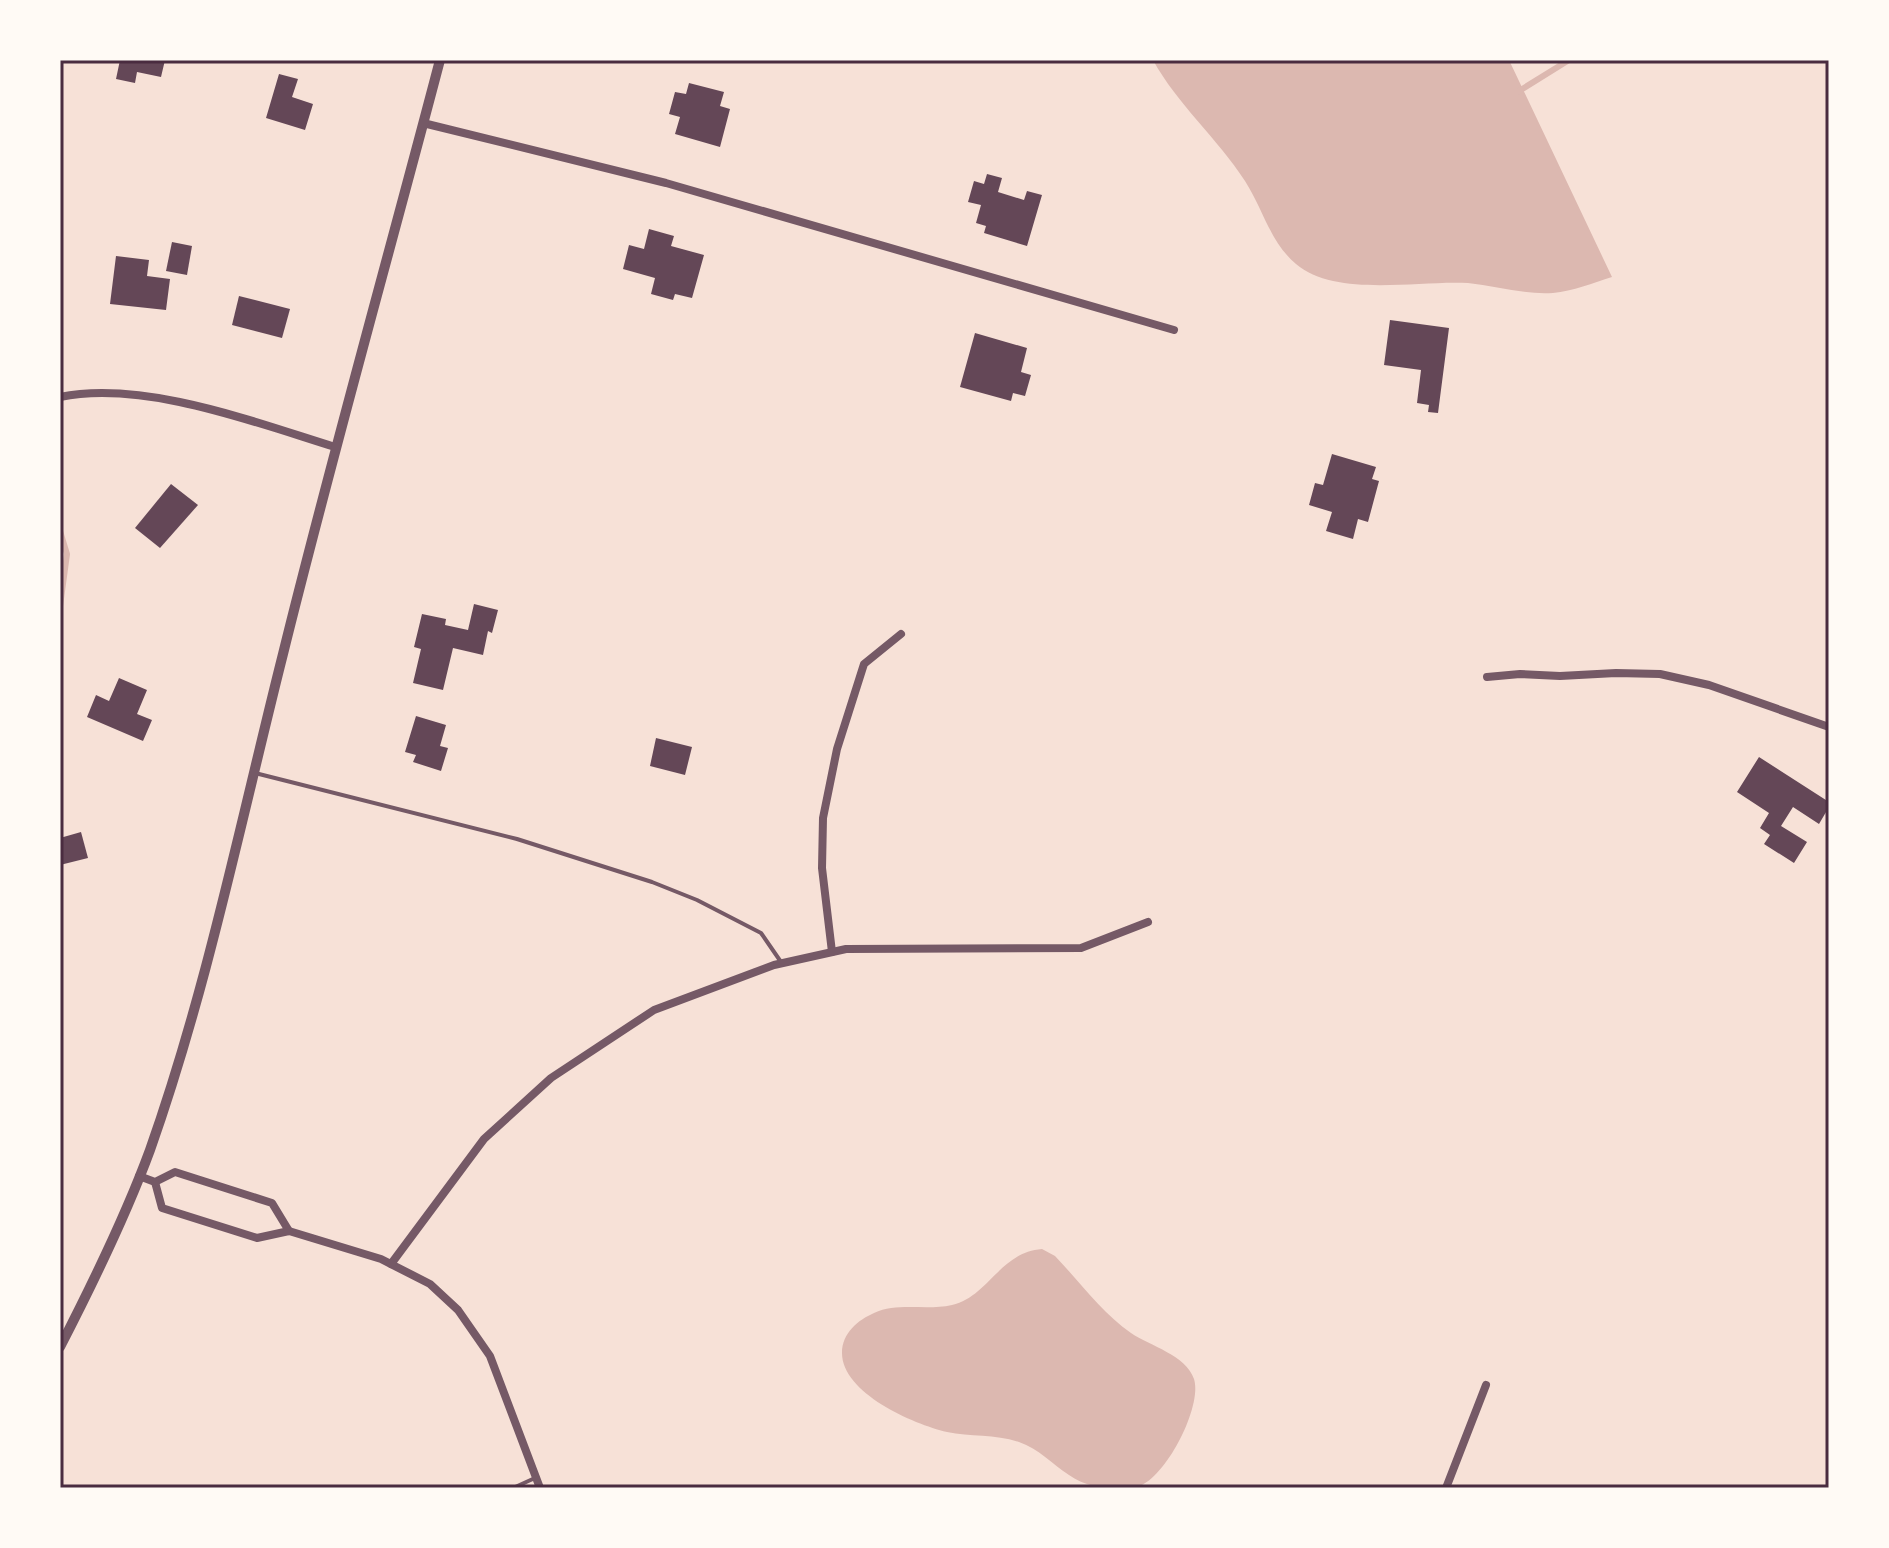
<svg xmlns="http://www.w3.org/2000/svg" width="1889" height="1548" viewBox="0 0 1889 1548" font-family="Bitter,serif">
<style>
.water{fill:#dcb8b0}
.lines{fill:none;stroke-linecap:round;stroke-linejoin:round}
.stream{stroke:#dcb8b0;stroke-width:6}
.building{fill:#644757}
.service{stroke:#755966;stroke-width:4}
.minor{stroke:#755966;stroke-width:8}
.tertiary{stroke:#755966;stroke-width:10}
.neatline{fill:none;stroke:#4a2c40;stroke-width:3}
</style>
<rect width="100%" height="100%" fill="#f7e1d7"/>
<g class="water">
<path d="M1153 60H1509L1612 277C1593 283 1573 291 1553 293 1525 295 1497 286 1468 283 1419 280 1335 298 1296 264 1270 242 1263 209 1245 181 1218 139 1177 104 1153 60Z"/>
<path d="M1042 1249 1055 1256C1080 1282 1102 1313 1131 1333 1150 1346 1186 1355 1194 1379 1203 1407 1163 1485 1133 1488 1111 1490 1087 1488 1069 1475 1052 1464 1039 1449 1019 1442 996 1434 970 1437 947 1432 913 1424 842 1393 842 1353 842 1333 858 1320 874 1313 898 1302 926 1311 952 1305 988 1297 1000 1252 1042 1249Z"/>
</g>
<g class="lines">
<g class="stream">
<path d="M1519 91 1569 60"/>
<path d="M60 531 67 554 60 606"/>
</g>
</g>
<g class="building">
<path d="M120 60H165L161 77 137 72 135 83 116 79Z"/>
<path d="M279 74 298 79 292 97 313 104 305 130 266 118Z"/>
<path d="M689 83 724 92 720 106 730 109 720 147 675 134 680 117 669 114 675 92 686 94Z"/>
<path d="M987 174 1002 178 998 192 1024 200 1027 191 1042 195 1027 246 984 233 986 226 976 223 981 205 968 202 974 181 984 184Z"/>
<path d="M649 229 674 236 671 246 704 255 692 298 675 294 673 300 651 294 655 278 623 269 629 245 644 249Z"/>
<path d="M172 242 192 246 187 275 166 271Z"/>
<path d="M116 256 149 260 147 276 170 279 166 310 110 304Z"/>
<path d="M239 296 290 309 282 338 232 325Z"/>
<path d="M1390 320 1449 328 1438 413 1428 412 1429 405 1417 403 1421 370 1384 365Z"/>
<path d="M975 333 1027 348 1021 372 1031 375 1025 396 1013 393 1011 401 960 387Z"/>
<path d="M1332 454 1376 467 1372 479 1379 481 1368 522 1358 519 1353 539 1326 531 1332 512 1309 505 1315 483 1323 485Z"/>
<path d="M171 484 198 505 160 548 135 528Z"/>
<path d="M474 604 498 610 492 633 488 631 483 655 453 648 443 690 413 683 421 649 414 647 422 614 446 619 445 625 468 630Z"/>
<path d="M119 678 147 690 137 714 152 720 143 741 87 717 96 695 109 701Z"/>
<path d="M416 716 446 725 440 746 448 748 441 771 413 762 416 755 405 752Z"/>
<path d="M656 738 692 747 685 775 650 766Z"/>
<path d="M1759 757 1829 802V807L1819 824 1793 807 1781 826 1807 842 1794 863 1764 844 1770 835 1760 828 1769 813 1737 792Z"/>
<path d="M81 832 88 858 60 865V838Z"/>
</g>
<g class="lines">
<g class="service">
<path d="M255 773 517 839 652 882 697 900 761 933 781 962"/>
<path d="M513 1488 535 1478"/>
</g>
<g class="minor">
<path d="M423 123 666 183 1174 330"/>
<path d="M60 397C144 380 254 422 335 447"/>
<path d="M1487 677 1520 674 1560 676 1616 673 1660 674 1709 685 1829 727"/>
<path d="M832 952 822 868 823 818 837 749 864 664 901 634"/>
<path d="M139 1176 155 1182 175 1172 272 1203 289 1231"/>
<path d="M155 1182 162 1208 257 1238 289 1231 381 1259 430 1284 458 1310 490 1356 540 1488"/>
<path d="M391 1264 484 1139 551 1078 654 1010 774 965 846 949 1081 948 1148 922"/>
<path d="M1446 1488 1486 1385"/>
</g>
<path class="tertiary" d="M60 1347C93 1283 125 1218 150 1150 207 989 241 820 283 654 332 456 388 258 440 60"/>
</g>
<rect width="1889" height="1548" fill="none" stroke="#fffaf5" stroke-width="124"/>
<rect x="62" y="62" width="1765" height="1424" class="neatline"/>
</svg>
